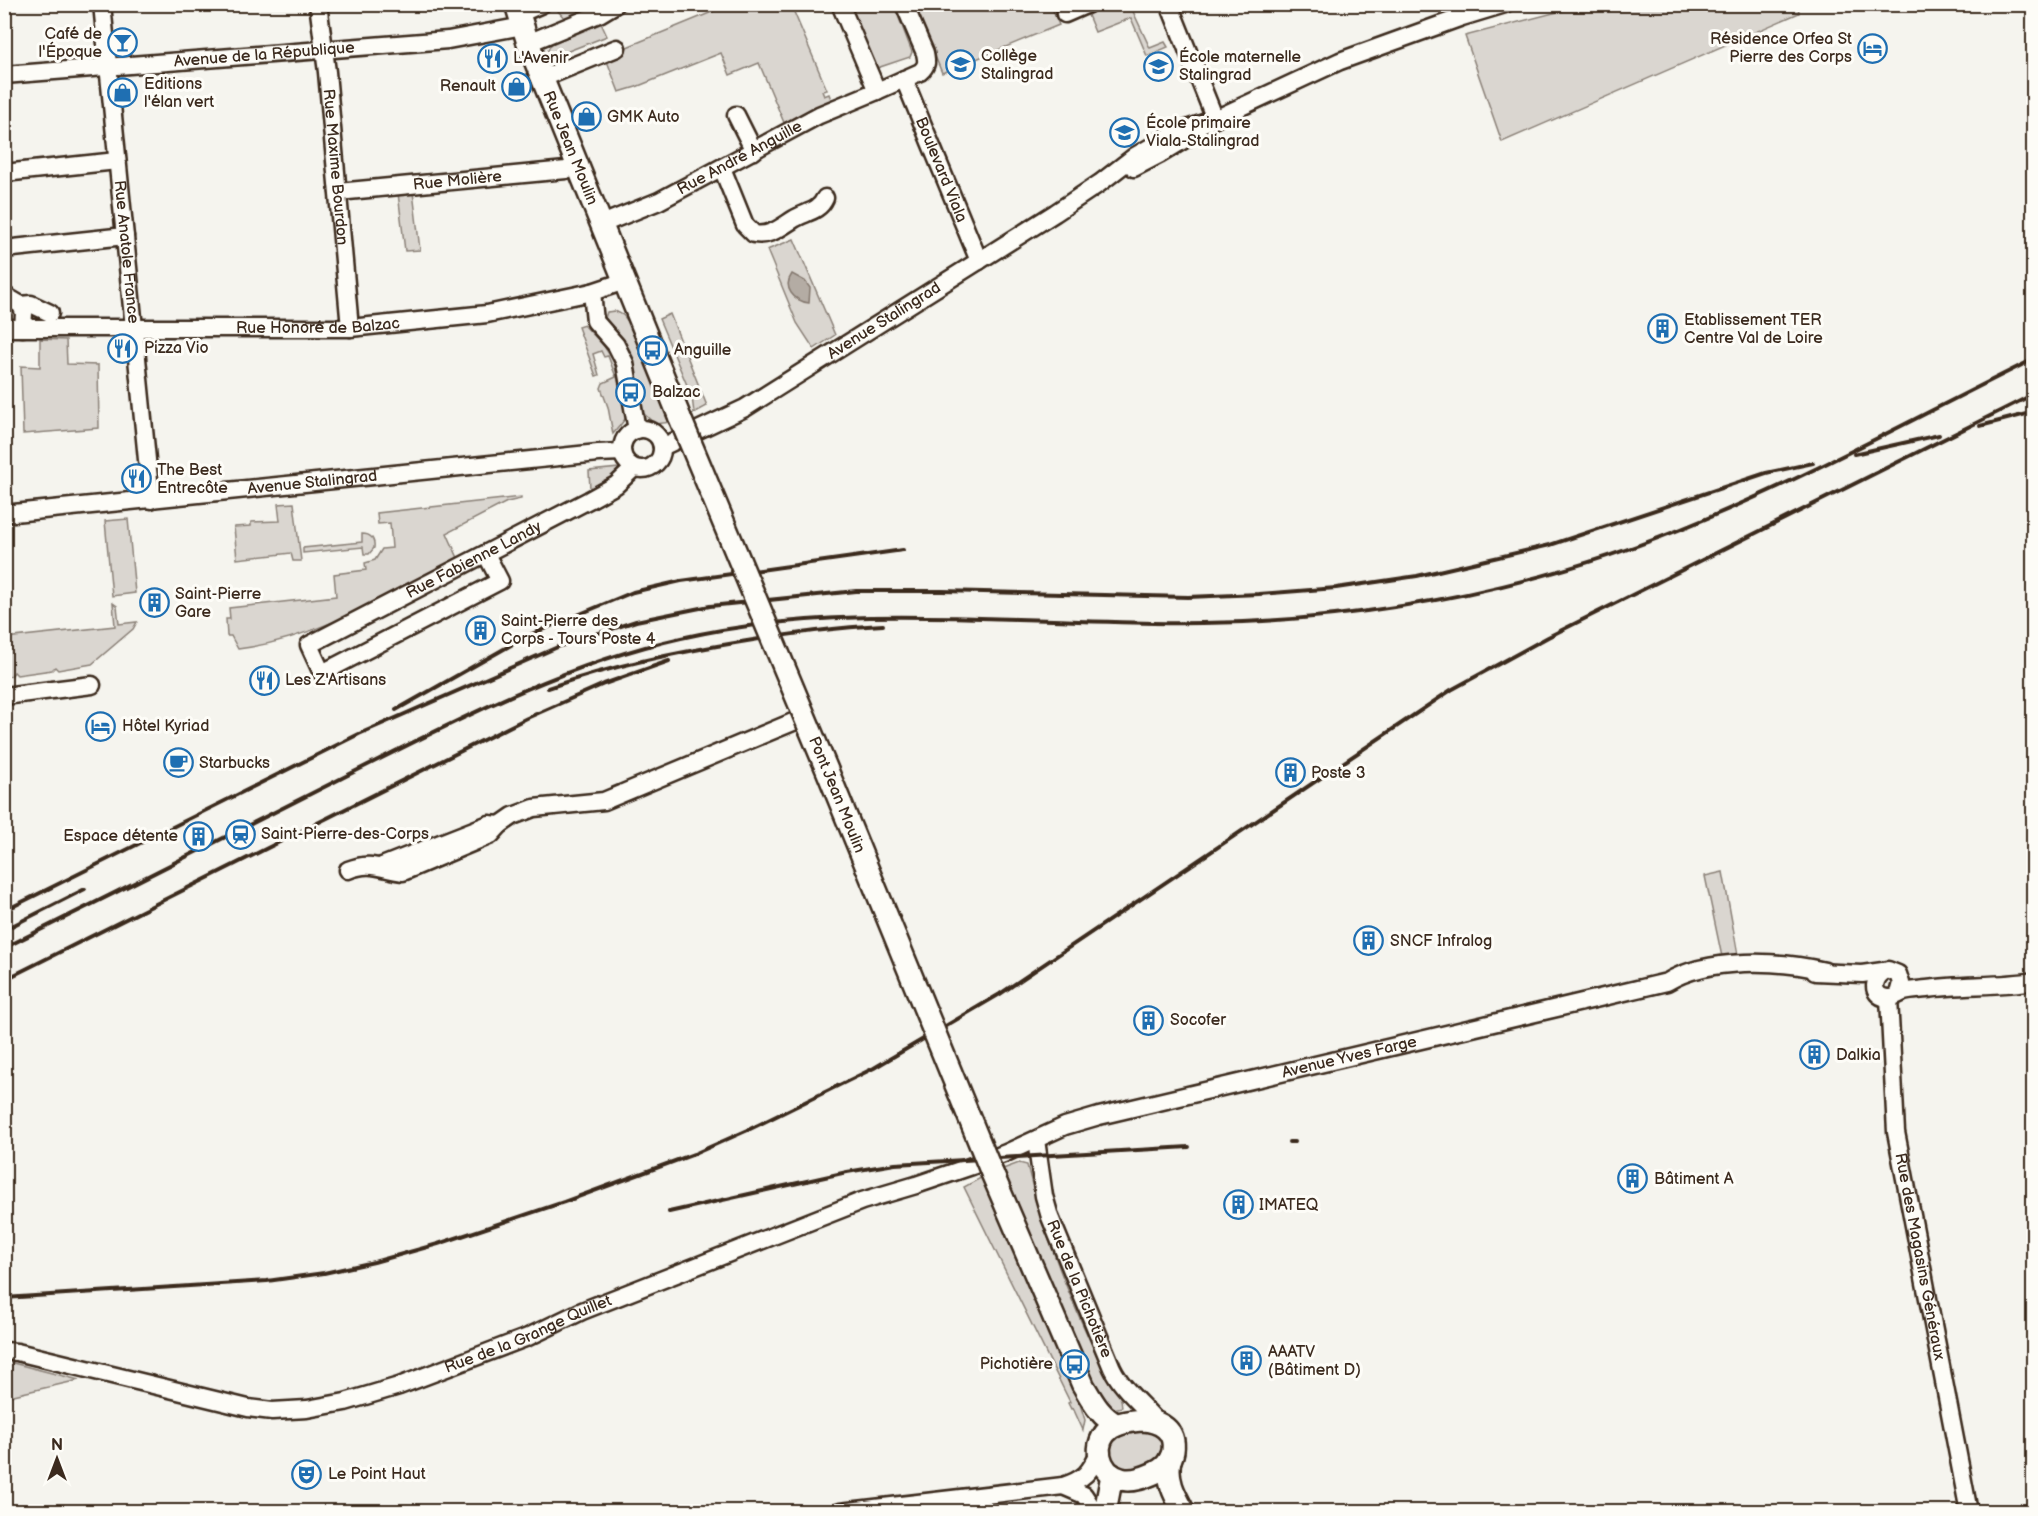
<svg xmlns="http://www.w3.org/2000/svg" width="2038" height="1516" viewBox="0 0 2038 1516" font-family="'Balsamiq Sans',sans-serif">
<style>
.green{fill:#dad6d0;stroke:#8a8077;stroke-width:1.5}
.water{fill:#b4aca4;stroke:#84786e;stroke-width:1.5}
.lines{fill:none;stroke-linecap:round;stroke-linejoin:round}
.minor-casing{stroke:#3b2a1e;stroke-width:21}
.major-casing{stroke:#3b2a1e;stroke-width:26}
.minor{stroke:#fdfcf7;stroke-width:16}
.major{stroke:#fdfcf7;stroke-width:21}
.rail{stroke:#3b2a1e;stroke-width:4}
.major-bridge-casing{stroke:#3b2a1e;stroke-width:26;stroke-linecap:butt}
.major-bridge{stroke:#fdfcf7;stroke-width:21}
.labels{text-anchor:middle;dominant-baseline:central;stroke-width:6;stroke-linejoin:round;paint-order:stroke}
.poi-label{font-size:16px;fill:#3b2a1e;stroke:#fdfcf7;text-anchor:start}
.street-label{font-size:16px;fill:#3b2a1e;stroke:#fdfcf7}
</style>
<rect width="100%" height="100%" fill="#f5f4ee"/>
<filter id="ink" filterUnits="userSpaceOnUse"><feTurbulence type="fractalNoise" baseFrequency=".0167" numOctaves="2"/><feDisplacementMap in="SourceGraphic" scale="12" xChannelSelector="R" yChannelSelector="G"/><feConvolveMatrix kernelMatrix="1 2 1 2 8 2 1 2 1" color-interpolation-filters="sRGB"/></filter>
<g filter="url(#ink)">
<g class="green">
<path d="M559 4 590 5 593 10 566 20 558 11Z"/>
<path d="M1588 4H1798L1799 13 1502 142 1465 36Z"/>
<path d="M729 5H791L827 90 822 91 824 96 829 94 832 102 785 125 759 63 730 75 721 53 636 87 619 92 605 56Z"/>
<path d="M850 5H894L912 52 910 57 877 68 873 62Z"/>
<path d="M914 5H1069L1053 11 1059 25 942 73Z"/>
<path d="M1108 5H1130L1150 48 1165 42 1168 47 1147 56 1131 18 1095 32 1087 13Z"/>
<path d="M600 21 607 36 553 57 556 64 551 66 548 64C544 47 553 40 568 34L569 37 580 32V29Z"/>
<path d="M413 192 420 250 405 251 398 193Z"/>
<path d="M794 239 835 335 814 349 797 323 767 250Z"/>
<path d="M615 311 623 315 630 324 665 410 672 422 655 424 643 413 634 365 628 348 605 318 607 312Z"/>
<path d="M670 314 707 406 694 413 692 397 659 319Z"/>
<path d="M584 325 604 346 614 362 626 418 613 434 608 407 601 388 603 383 616 377 608 356 604 357 601 351 593 354 599 375 596 376 578 327Z"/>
<path d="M40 339 66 340 67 364 98 365 99 428 23 434 21 366 40 367Z"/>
<path d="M620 468 617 474 590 489 589 471Z"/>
<path d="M521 497V499L507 502 447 533 458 558C387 595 318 639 238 649L231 636H227L226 619H230L229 608 336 596 334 574 366 570 365 563 375 560 382 549 392 548 390 523 378 524 377 513Z"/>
<path d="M294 503 301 561H293L291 553 237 559 234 527 251 526V522L280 521 278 504Z"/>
<path d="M128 519 135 593 112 596 105 521Z"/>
<path d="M362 534C371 534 375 539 374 548L369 554H364L363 547 303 553V548L362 542Z"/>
<path d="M113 603 117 606 119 624 137 622 133 629 92 664 58 670 55 667 52 670 17 675 14 672 11 676 5 677V638L115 626Z"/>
<path d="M1723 872 1738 955 1722 957 1705 876Z"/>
<path d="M1019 1163 1027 1165C1045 1240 1073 1306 1106 1375 1112 1386 1122 1393 1122 1407L1109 1410 1091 1378 1003 1169Z"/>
<path d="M986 1175 1080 1404 1085 1420 1083 1430 1073 1408 1071 1409 1068 1403 1070 1402 964 1187Z"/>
<path d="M5 1361 79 1380 5 1397Z"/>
<path d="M1143 1427 1162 1437 1164 1451 1154 1464 1128 1471 1114 1467 1106 1443 1114 1435Z"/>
</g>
<path class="water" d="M792 274 805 281 810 288 809 303C794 301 782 288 792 274Z"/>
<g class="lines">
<defs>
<g id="minor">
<path id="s1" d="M102 4 151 500"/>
<path id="s2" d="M318 4 327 72 350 328"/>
<path d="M840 4 877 91 920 72C927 66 927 62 925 53L904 4"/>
<path d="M1169 4 1215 119"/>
<path d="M519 14 542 4"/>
<path d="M1065 14 1088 4"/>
<path d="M528 43 601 13 616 4"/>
<path id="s3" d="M4 75 448 40 523 26"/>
<path d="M543 78 617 48"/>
<path id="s4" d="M904 79 979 261"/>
<path d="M736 115 754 151"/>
<path d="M722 168 745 225 754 234C770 237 781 227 794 219 805 212 819 212 825 198"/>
<path d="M1134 168 1159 155 1197 132"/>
<path d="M4 173 117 161"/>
<path id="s5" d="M338 192 566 170 577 165"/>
<path id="s6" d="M602 224 659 201 819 115 877 91"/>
<path d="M4 249 125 236"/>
<path d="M592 292 595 321 616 345 625 363 637 430"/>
<path d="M4 295 21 305 24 313 23 328"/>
<path d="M21 305 31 304 50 313"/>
<path id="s7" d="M4 328H350L487 314 592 292 625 281"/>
<circle cx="642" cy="449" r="20"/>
<path id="s8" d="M662 447 745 408 1055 213 1100 183 1135 156 1173 134 1215 119 1340 61 1462 17 1505 4"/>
<path id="s9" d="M4 514 598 453 622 452"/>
<path id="s10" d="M486 554 500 581 322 673 309 645 589 500 616 485 634 468"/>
<path d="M4 696 92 685"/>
<path d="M382 866 489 824 500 825"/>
<path d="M348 870C372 860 382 870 403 872L491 835 500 825 513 816 534 808 604 801 805 717"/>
<path d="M1815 972 1862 974 1883 971"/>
<path d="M1898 994 1901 983 1898 974 1888 970C1873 974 1869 996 1887 998 1893 999 1898 994 1904 992 1911 990 1919 990 1927 989 1962 984 1998 987 2034 981"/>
<path id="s11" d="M1889 998 1896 1132 1969 1512"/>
<path id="s12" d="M1036 1140 1044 1196 1050 1217 1112 1368C1122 1389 1142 1404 1157 1422"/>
<path id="s13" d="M4 1351 17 1352 248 1408 272 1411 307 1409 345 1402 399 1386 528 1337 582 1311 862 1201 916 1185 972 1166 1006 1153 1065 1126 1099 1116 1667 982C1708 957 1780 960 1825 971"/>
<path d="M1063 1486 1084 1495 1095 1512"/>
<path d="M840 1512 1063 1486C1084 1479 1090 1473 1099 1452"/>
</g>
<g id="major">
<path id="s14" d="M516 4 528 43 680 418"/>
<path d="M992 1173 1083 1385C1093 1402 1100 1416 1117 1425"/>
<path d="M1142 1420C1160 1421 1176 1430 1173 1451 1171 1463 1163 1470 1152 1474 1143 1478 1131 1482 1121 1479 1098 1473 1091 1442 1111 1428 1120 1422 1132 1421 1142 1420Z"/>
<path d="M1170 1459C1166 1480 1174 1494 1184 1512"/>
<path d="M1105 1512 1112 1475"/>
</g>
</defs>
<use href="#minor" class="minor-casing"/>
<use href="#major" class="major-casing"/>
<use href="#minor" class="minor"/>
<use href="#major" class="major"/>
<g class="rail">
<path d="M1980 426 2034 412"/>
<path d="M1854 454 1939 435"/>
<path d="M548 688C613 665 679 652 747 641 792 634 837 627 883 625"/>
<path d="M396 710 527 636 633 592 681 581 903 550"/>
<path d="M4 911 359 734 560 646 636 621 710 606 856 591H942L1188 597 1259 594 1336 588 1417 576 1550 545 1766 473 1813 463"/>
<path d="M4 930 85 889"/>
<path d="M4 948C117 892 230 835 342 778 452 723 560 665 681 638 872 595 1069 632 1263 621 1413 612 1564 579 1703 520 1816 473 1924 413 2034 359"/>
<path d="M4 980 527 718 604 684 669 661"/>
<path d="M1289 1142H1295"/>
<path d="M669 1212 847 1172 895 1164 1189 1147"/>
<path d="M4 1298 267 1281 324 1273 374 1262 438 1244 564 1202 694 1154 748 1130 874 1068 1000 994 1451 690 1548 637 2034 394"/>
</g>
<defs>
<g id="major-bridge">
<path id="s15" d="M680 418 827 770 992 1173"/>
</g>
</defs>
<use href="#major-bridge" class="major-bridge-casing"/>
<use href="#major-bridge" class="major-bridge"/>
</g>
</g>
<defs>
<symbol id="bar-ring" viewBox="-11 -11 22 22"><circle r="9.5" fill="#fdfcf7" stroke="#1f6fb2" stroke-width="1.5"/><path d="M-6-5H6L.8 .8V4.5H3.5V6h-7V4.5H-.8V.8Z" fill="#1f6fb2"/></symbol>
<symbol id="hotel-ring" viewBox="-11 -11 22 22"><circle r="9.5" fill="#fdfcf7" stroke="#1f6fb2" stroke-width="1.5"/><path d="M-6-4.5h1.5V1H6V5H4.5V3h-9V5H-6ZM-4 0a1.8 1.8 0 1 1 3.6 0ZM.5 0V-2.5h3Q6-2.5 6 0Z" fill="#1f6fb2"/></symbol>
<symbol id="restaurant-ring" viewBox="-11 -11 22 22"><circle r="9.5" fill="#fdfcf7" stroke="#1f6fb2" stroke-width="1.5"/><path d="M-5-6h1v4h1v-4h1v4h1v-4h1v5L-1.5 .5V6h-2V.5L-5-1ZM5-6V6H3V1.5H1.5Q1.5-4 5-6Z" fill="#1f6fb2"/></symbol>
<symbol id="school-ring" viewBox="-11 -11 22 22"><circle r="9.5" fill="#fdfcf7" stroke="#1f6fb2" stroke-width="1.5"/><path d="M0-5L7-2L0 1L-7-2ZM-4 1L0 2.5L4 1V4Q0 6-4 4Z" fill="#1f6fb2"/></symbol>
<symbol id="shop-ring" viewBox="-11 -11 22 22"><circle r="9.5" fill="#fdfcf7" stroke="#1f6fb2" stroke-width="1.5"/><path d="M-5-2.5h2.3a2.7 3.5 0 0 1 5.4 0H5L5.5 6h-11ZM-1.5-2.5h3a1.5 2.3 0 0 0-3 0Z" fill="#1f6fb2"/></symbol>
<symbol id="building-ring" viewBox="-11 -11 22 22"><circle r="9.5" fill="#fdfcf7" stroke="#1f6fb2" stroke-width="1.5"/><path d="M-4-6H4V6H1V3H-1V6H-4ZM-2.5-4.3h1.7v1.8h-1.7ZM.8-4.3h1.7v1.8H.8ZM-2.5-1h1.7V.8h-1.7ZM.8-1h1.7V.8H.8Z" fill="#1f6fb2"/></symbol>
<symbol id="bus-ring" viewBox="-11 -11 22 22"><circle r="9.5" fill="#fdfcf7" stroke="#1f6fb2" stroke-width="1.5"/><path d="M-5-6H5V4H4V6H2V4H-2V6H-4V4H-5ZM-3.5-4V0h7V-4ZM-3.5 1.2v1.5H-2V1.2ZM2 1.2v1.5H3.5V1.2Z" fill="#1f6fb2"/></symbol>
<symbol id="cafe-ring" viewBox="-11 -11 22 22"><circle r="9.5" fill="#fdfcf7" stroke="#1f6fb2" stroke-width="1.5"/><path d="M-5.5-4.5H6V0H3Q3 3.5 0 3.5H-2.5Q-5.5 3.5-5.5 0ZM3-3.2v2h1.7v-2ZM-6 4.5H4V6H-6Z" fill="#1f6fb2"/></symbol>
<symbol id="station-ring" viewBox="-11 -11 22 22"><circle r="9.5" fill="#fdfcf7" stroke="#1f6fb2" stroke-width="1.5"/><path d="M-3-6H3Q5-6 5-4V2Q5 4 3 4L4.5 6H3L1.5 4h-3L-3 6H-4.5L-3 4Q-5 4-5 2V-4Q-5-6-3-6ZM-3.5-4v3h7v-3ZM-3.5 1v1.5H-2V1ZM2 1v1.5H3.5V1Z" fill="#1f6fb2"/></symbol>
<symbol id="theatre-ring" viewBox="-11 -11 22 22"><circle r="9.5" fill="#fdfcf7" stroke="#1f6fb2" stroke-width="1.5"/><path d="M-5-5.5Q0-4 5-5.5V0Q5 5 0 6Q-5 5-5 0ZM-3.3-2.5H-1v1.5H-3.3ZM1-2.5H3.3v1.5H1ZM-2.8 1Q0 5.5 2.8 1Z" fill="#1f6fb2"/></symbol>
</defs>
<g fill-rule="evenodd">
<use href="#bar-ring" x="106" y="26" width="33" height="33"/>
<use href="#hotel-ring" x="1856" y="32" width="33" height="33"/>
<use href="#restaurant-ring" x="476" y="42" width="33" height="33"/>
<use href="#school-ring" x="944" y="48" width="33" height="33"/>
<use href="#school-ring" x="1142" y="50" width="33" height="33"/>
<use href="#shop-ring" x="500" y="70" width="33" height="33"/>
<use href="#shop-ring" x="106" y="76" width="33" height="33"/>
<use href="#shop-ring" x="570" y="100" width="33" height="33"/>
<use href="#school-ring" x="1108" y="116" width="33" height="33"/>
<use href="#building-ring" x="1646" y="312" width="33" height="33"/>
<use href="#restaurant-ring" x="106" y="332" width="33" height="33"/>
<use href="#bus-ring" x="636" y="334" width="33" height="33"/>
<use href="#bus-ring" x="614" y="376" width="33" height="33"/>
<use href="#restaurant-ring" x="120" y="462" width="33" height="33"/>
<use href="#building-ring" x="138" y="586" width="33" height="33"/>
<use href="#building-ring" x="464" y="614" width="33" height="33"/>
<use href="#restaurant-ring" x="248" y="664" width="33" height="33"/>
<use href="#hotel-ring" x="84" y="710" width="33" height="33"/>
<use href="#cafe-ring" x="162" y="746" width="33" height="33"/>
<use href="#building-ring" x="1274" y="756" width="33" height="33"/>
<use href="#station-ring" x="224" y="818" width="33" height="33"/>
<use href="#building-ring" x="182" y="820" width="33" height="33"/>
<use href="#building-ring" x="1352" y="924" width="33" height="33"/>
<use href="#building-ring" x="1132" y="1004" width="33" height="33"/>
<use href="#building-ring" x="1798" y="1038" width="33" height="33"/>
<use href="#building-ring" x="1616" y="1162" width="33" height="33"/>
<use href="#building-ring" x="1222" y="1188" width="33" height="33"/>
<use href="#building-ring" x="1230" y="1344" width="33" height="33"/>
<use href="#bus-ring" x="1058" y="1348" width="33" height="33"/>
<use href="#theatre-ring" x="290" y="1458" width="33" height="33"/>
</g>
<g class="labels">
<g class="poi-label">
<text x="102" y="34" text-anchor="end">Café de<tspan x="102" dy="18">l'Époque</tspan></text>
<text x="1852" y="39" text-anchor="end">Résidence Orfea St<tspan x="1852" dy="18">Pierre des Corps</tspan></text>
<text x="981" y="56">Collège<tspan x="981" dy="18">Stalingrad</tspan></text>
<text x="1179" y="57">École maternelle<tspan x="1179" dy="18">Stalingrad</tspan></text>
<text x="513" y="58">L'Avenir</text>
<text x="144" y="84">Editions<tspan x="144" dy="18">l'élan vert</tspan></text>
<text x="496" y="86" text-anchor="end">Renault</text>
<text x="607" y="117">GMK Auto</text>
<text x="1146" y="123">École primaire<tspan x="1146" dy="18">Viala-Stalingrad</tspan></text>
<text x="1684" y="320">Etablissement TER<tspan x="1684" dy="18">Centre Val de Loire</tspan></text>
<text x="144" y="348">Pizza Vio</text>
<text x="674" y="350">Anguille</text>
<text x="652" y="392">Balzac</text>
<text x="157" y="470">The Best<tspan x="157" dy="18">Entrecôte</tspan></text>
<text x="175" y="594">Saint-Pierre<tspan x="175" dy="18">Gare</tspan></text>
<text x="501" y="621">Saint-Pierre des<tspan x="501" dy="18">Corps - Tours Poste 4</tspan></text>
<text x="285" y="680">Les Z'Artisans</text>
<text x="122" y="726">Hôtel Kyriad</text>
<text x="199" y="763">Starbucks</text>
<text x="1311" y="773">Poste 3</text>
<text x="261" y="834">Saint-Pierre-des-Corps</text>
<text x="178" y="836" text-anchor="end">Espace détente</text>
<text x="1390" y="941">SNCF Infralog</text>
<text x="1170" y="1020">Socofer</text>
<text x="1836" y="1055">Dalkia</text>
<text x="1654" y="1179">Bâtiment A</text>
<text x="1259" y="1205">IMATEQ</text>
<text x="1268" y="1352">AAATV<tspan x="1268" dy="18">(Bâtiment D)</tspan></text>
<text x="1053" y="1364" text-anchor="end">Pichotière</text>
<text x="328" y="1474">Le Point Haut</text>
</g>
<g class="street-label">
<text stroke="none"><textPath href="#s3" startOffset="261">Avenue de la République</textPath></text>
<text stroke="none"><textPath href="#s14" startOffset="154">Rue Jean Moulin</textPath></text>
<text stroke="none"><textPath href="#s6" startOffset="153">Rue André Anguille</textPath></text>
<text stroke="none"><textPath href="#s2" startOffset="164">Rue Maxime Bourdon</textPath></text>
<text stroke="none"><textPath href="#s4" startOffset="98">Boulevard Viala</textPath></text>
<text stroke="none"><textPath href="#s5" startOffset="120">Rue Molière</textPath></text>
<text stroke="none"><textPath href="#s1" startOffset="249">Rue Anatole France</textPath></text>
<text stroke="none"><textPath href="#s8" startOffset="256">Avenue Stalingrad</textPath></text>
<text stroke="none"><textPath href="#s7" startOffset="314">Rue Honoré de Balzac</textPath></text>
<text stroke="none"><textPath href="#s9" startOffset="310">Avenue Stalingrad</textPath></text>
<text stroke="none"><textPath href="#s10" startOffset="447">Rue Fabienne Landy</textPath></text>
<text stroke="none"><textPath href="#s15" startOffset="408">Pont Jean Moulin</textPath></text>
<text stroke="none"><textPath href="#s13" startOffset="1413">Avenue Yves Farge</textPath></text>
<text stroke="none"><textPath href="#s11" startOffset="261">Rue des Magasins Généraux</textPath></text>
<text stroke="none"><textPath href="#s12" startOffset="156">Rue de la Pichotière</textPath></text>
<text stroke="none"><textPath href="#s13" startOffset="544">Rue de la Grange Quillet</textPath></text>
</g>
</g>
<rect width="2038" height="1516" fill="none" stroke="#fdfcf7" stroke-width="24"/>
<rect x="12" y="12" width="2014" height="1492" fill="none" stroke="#3b2a1e" stroke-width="2" filter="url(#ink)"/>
<g transform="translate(57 1459)" stroke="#fdfcf7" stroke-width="4.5" paint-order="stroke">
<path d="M0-4.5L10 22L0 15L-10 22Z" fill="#3b2a1e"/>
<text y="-9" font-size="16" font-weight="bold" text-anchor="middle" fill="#3b2a1e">N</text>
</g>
</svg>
